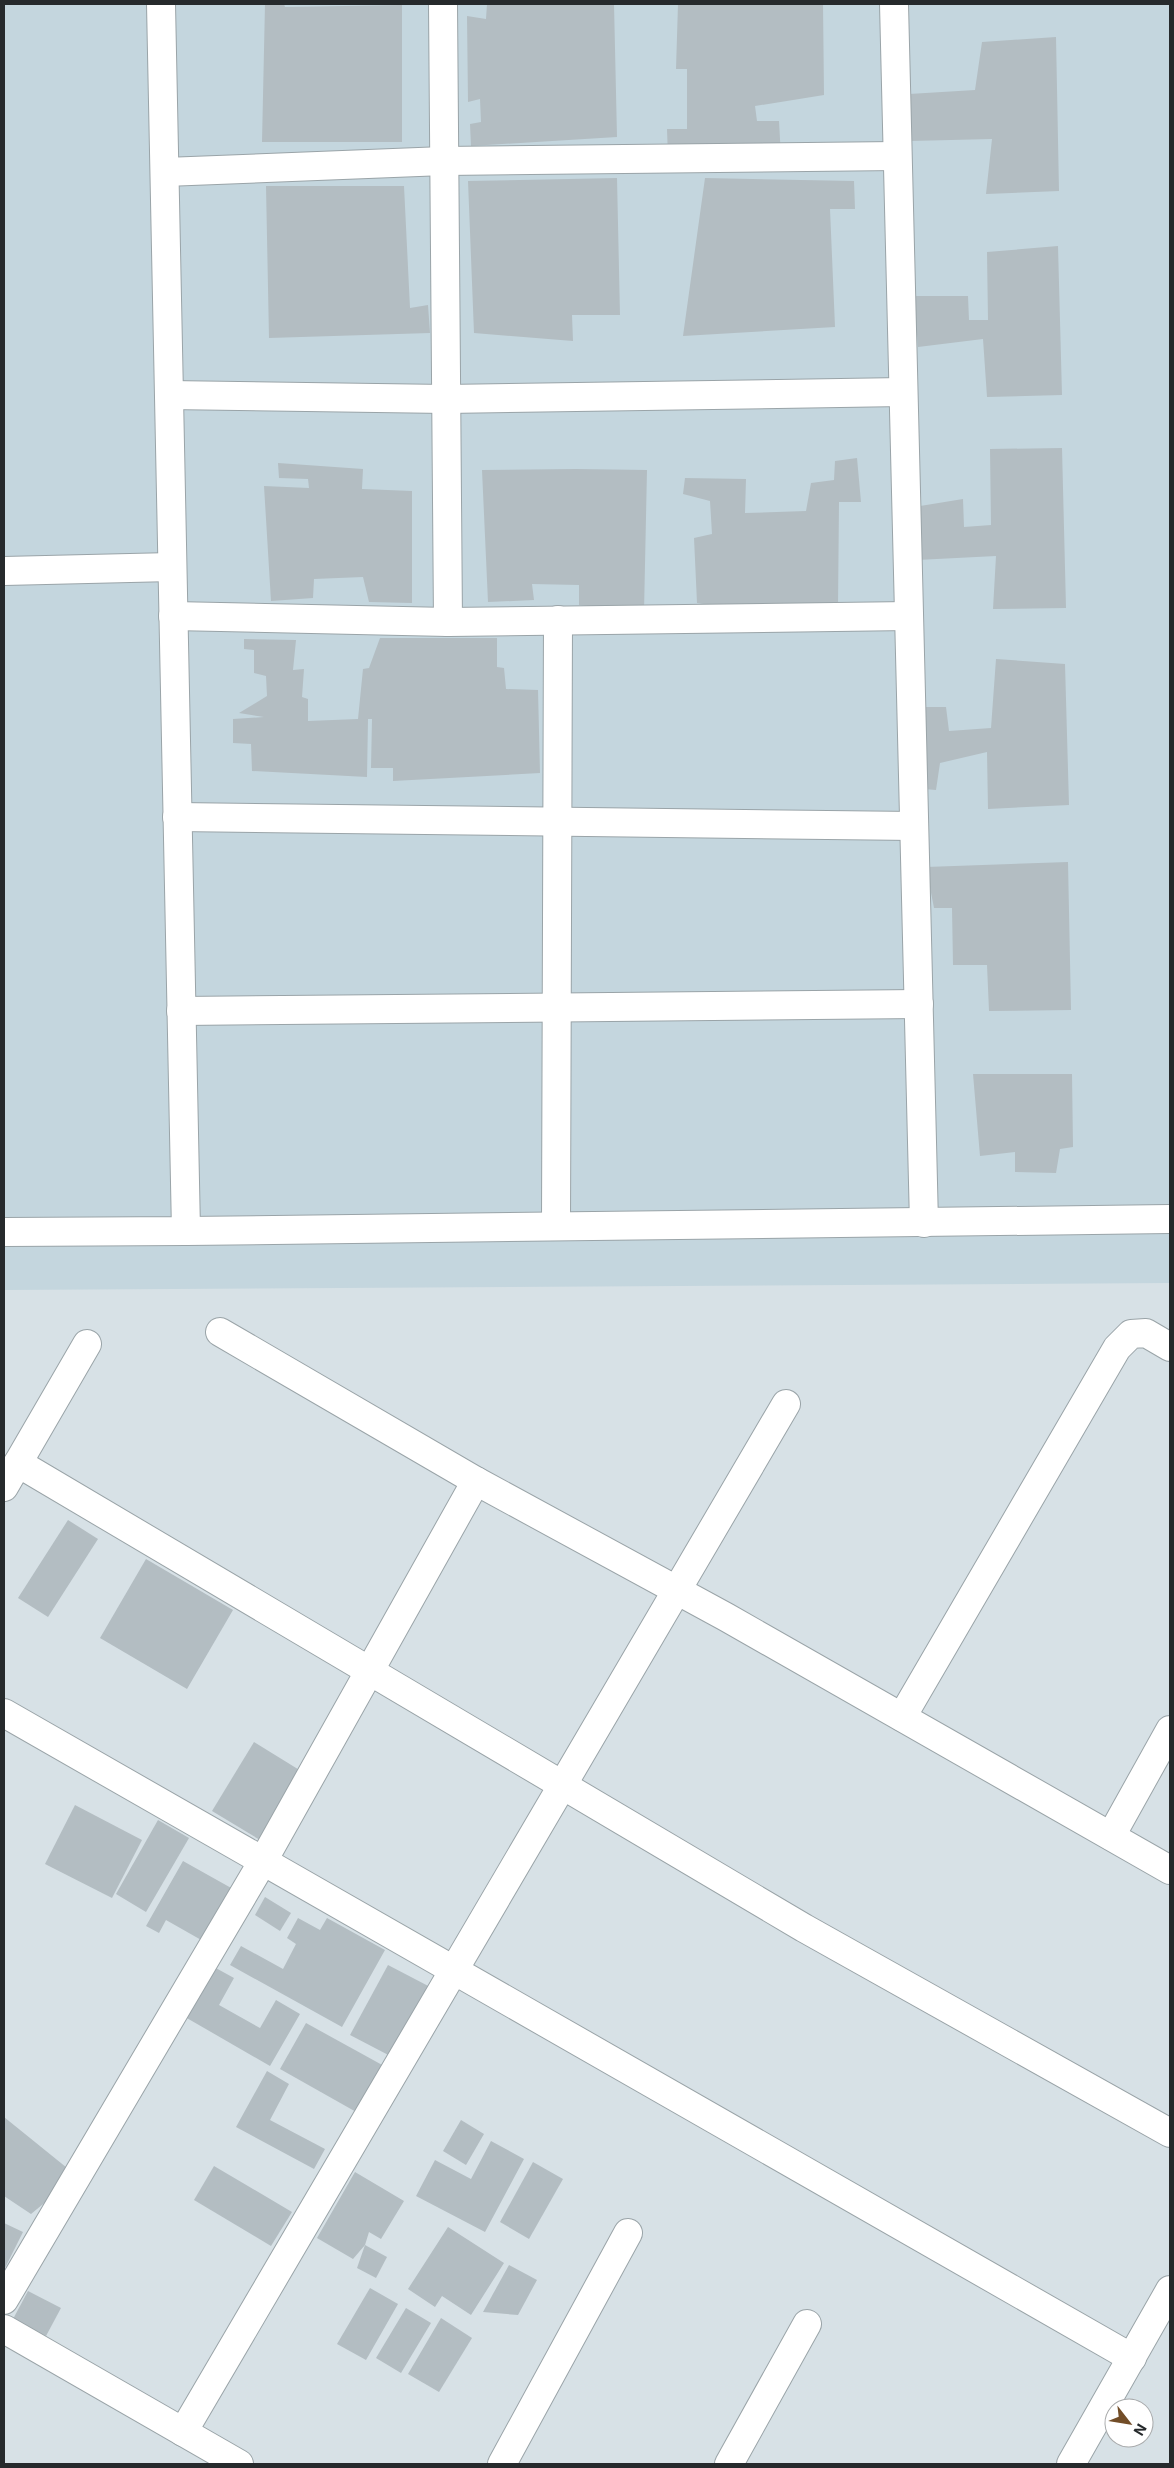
<svg xmlns="http://www.w3.org/2000/svg" width="1174" height="2468" viewBox="0 0 1174 2468" font-family="Inter,sans-serif">
<style>
.built{fill:#c4d6de}
.building{fill:#b3bdc2}
.lines{fill:none;stroke-linecap:round;stroke-linejoin:round}
.minor-casing{stroke:#9aa4a8;stroke-width:30}
.minor{stroke:#fff;stroke-width:28}
</style>
<rect width="100%" height="100%" fill="#d7e1e6"/>
<path class="built" d="M4 4H1170V1283L4 1290Z"/>
<g class="building">
<path d="M265 4H284L285 7 402 5V142H262Z"/>
<path d="M487 4H614L617 137 471 146 470 124 481 122 480 99 468 102 467 16 486 19Z"/>
<path d="M678 4H823L824 95 755 106 757 121H779L781 157 668 158 667 129H687V69H676Z"/>
<path d="M1056 37 1059 191 986 194 992 139 910 141 909 94 975 90 982 42Z"/>
<path d="M617 178 620 315H572L573 341 474 333 468 181Z"/>
<path d="M705 178 854 181 855 209H830L835 327 683 336Z"/>
<path d="M266 186H404L410 308 428 305 430 333 269 338Z"/>
<path d="M1058 246 1062 395 987 397 983 339 918 347 914 296H968L969 320H988L987 252Z"/>
<path d="M1062 448 1066 608 993 609 996 556 917 560 914 507 963 499 964 527 991 525 990 449Z"/>
<path d="M857 458 861 502H839L838 607 736 609 697 603 694 538 712 534 710 501 683 494 685 478 746 479 745 513 806 511 811 483 834 480 835 461Z"/>
<path d="M278 463 363 469 362 489 412 491V603L369 602 363 577 314 579 313 598 271 601 264 486 309 488 308 479 279 478Z"/>
<path d="M576 469 647 470 644 612 579 605V585L532 584 534 600 488 602 482 470Z"/>
<path d="M380 638H497V667L504 668 506 689 538 690 540 773 393 781V768H371L372 719H368L367 777 252 771 251 744 233 743V719L264 717 239 713 267 696 266 676 254 673V650L244 649V639L296 640 293 670 304 669 302 697 308 699V721L358 719 363 669 369 668Z"/>
<path d="M996 659 1065 664 1069 805 988 809 987 752 940 763 936 790 924 789 922 707H946L949 731 991 728Z"/>
<path d="M1068 862 1071 1010 989 1011 987 965H953L952 908H934L926 867Z"/>
<path d="M973 1074H1072L1073 1147 1060 1149 1056 1173 1015 1172V1152L980 1156Z"/>
<path d="M68 1520 98 1539 48 1617 18 1598Z"/>
<path d="M146 1559 233 1610 187 1689 100 1638Z"/>
<path d="M254 1742 301 1771 260 1840 212 1811Z"/>
<path d="M75 1805 142 1840 112 1898 45 1864Z"/>
<path d="M158 1820 189 1838 146 1912 116 1894Z"/>
<path d="M183 1861 233 1889 203 1941 166 1920 159 1933 146 1926Z"/>
<path d="M265 1897 291 1913 280 1931 255 1915Z"/>
<path d="M298 1918 320 1930 327 1918 385 1950 342 2027 230 1965 241 1946 283 1969 296 1944 287 1938Z"/>
<path d="M388 1965 434 1989 396 2059 350 2035Z"/>
<path d="M214 1967 234 1978 219 2005 260 2028 276 2000 300 2014 270 2066 185 2017Z"/>
<path d="M306 2023 384 2066 358 2113 280 2069Z"/>
<path d="M267 2071 289 2084 270 2120 325 2149 314 2169 236 2127Z"/>
<path d="M4 2117 77 2176 31 2214 4 2196Z"/>
<path d="M461 2120 484 2134 466 2165 443 2151Z"/>
<path d="M491 2141 524 2159 485 2232 416 2196 435 2160 471 2179Z"/>
<path d="M533 2162 563 2179 529 2239 500 2222Z"/>
<path d="M214 2166 292 2212 271 2246 194 2200Z"/>
<path d="M355 2172 404 2201 381 2239 369 2232 365 2245 353 2259 317 2238Z"/>
<path d="M4 2223 23 2232 4 2270Z"/>
<path d="M448 2227 504 2263 471 2315 442 2296 435 2307 408 2289Z"/>
<path d="M365 2245 387 2257 376 2278 357 2268Z"/>
<path d="M509 2265 537 2280 518 2315 483 2312Z"/>
<path d="M370 2288 398 2304 366 2360 337 2344Z"/>
<path d="M28 2291 61 2308 46 2336 12 2321Z"/>
<path d="M406 2308 431 2323 401 2373 376 2358Z"/>
<path d="M441 2318 472 2338 439 2392 408 2374Z"/>
</g>
<g class="lines">
<defs>
<g id="minor">
<path d="M443 4 448 622"/>
<path d="M894 4 924 1223"/>
<path d="M165 172 444 161 897 156"/>
<path d="M169 395 446 399 903 392"/>
<path d="M4 571 172 567"/>
<path d="M173 616 448 622 909 616"/>
<path d="M177 817 914 826"/>
<path d="M181 1011 919 1004"/>
<path d="M556 1226 558 620"/>
<path d="M186 1231 1170 1219"/>
<path d="M4 1232 186 1231 161 4"/>
<path d="M220 1332 476 1481 726 1617 1170 1870"/>
<path d="M18 1463 804 1928 1170 2133"/>
<path d="M4 1487 87 1344"/>
<path d="M4 1713 1132 2358"/>
<path d="M902 1717 1117 1348 1131 1334 1146 1333 1170 1347"/>
<path d="M1111 1836 1170 1730"/>
<path d="M4 2300 263 1861 476 1481"/>
<path d="M4 2329 239 2464"/>
<path d="M183 2432 786 1404"/>
<path d="M502 2464 628 2233"/>
<path d="M729 2464 807 2324"/>
<path d="M1071 2464 1170 2290"/>
</g>
</defs>
<use href="#minor" class="minor-casing"/>
<use href="#minor" class="minor"/>
</g>
<rect width="1174" height="2468" fill="none" stroke="#262a2c" stroke-width="10"/>
<g transform="translate(1129 2423) rotate(121)"><circle r="24" fill="#ffffff" stroke="#a8aaab"/>
<path d="M0-4L9 19L0 12L-9 19Z" fill="#724d28"/>
<text y="-8" font-size="14" font-weight="bold" text-anchor="middle" fill="#262a2c">N</text>
</g>
</svg>
